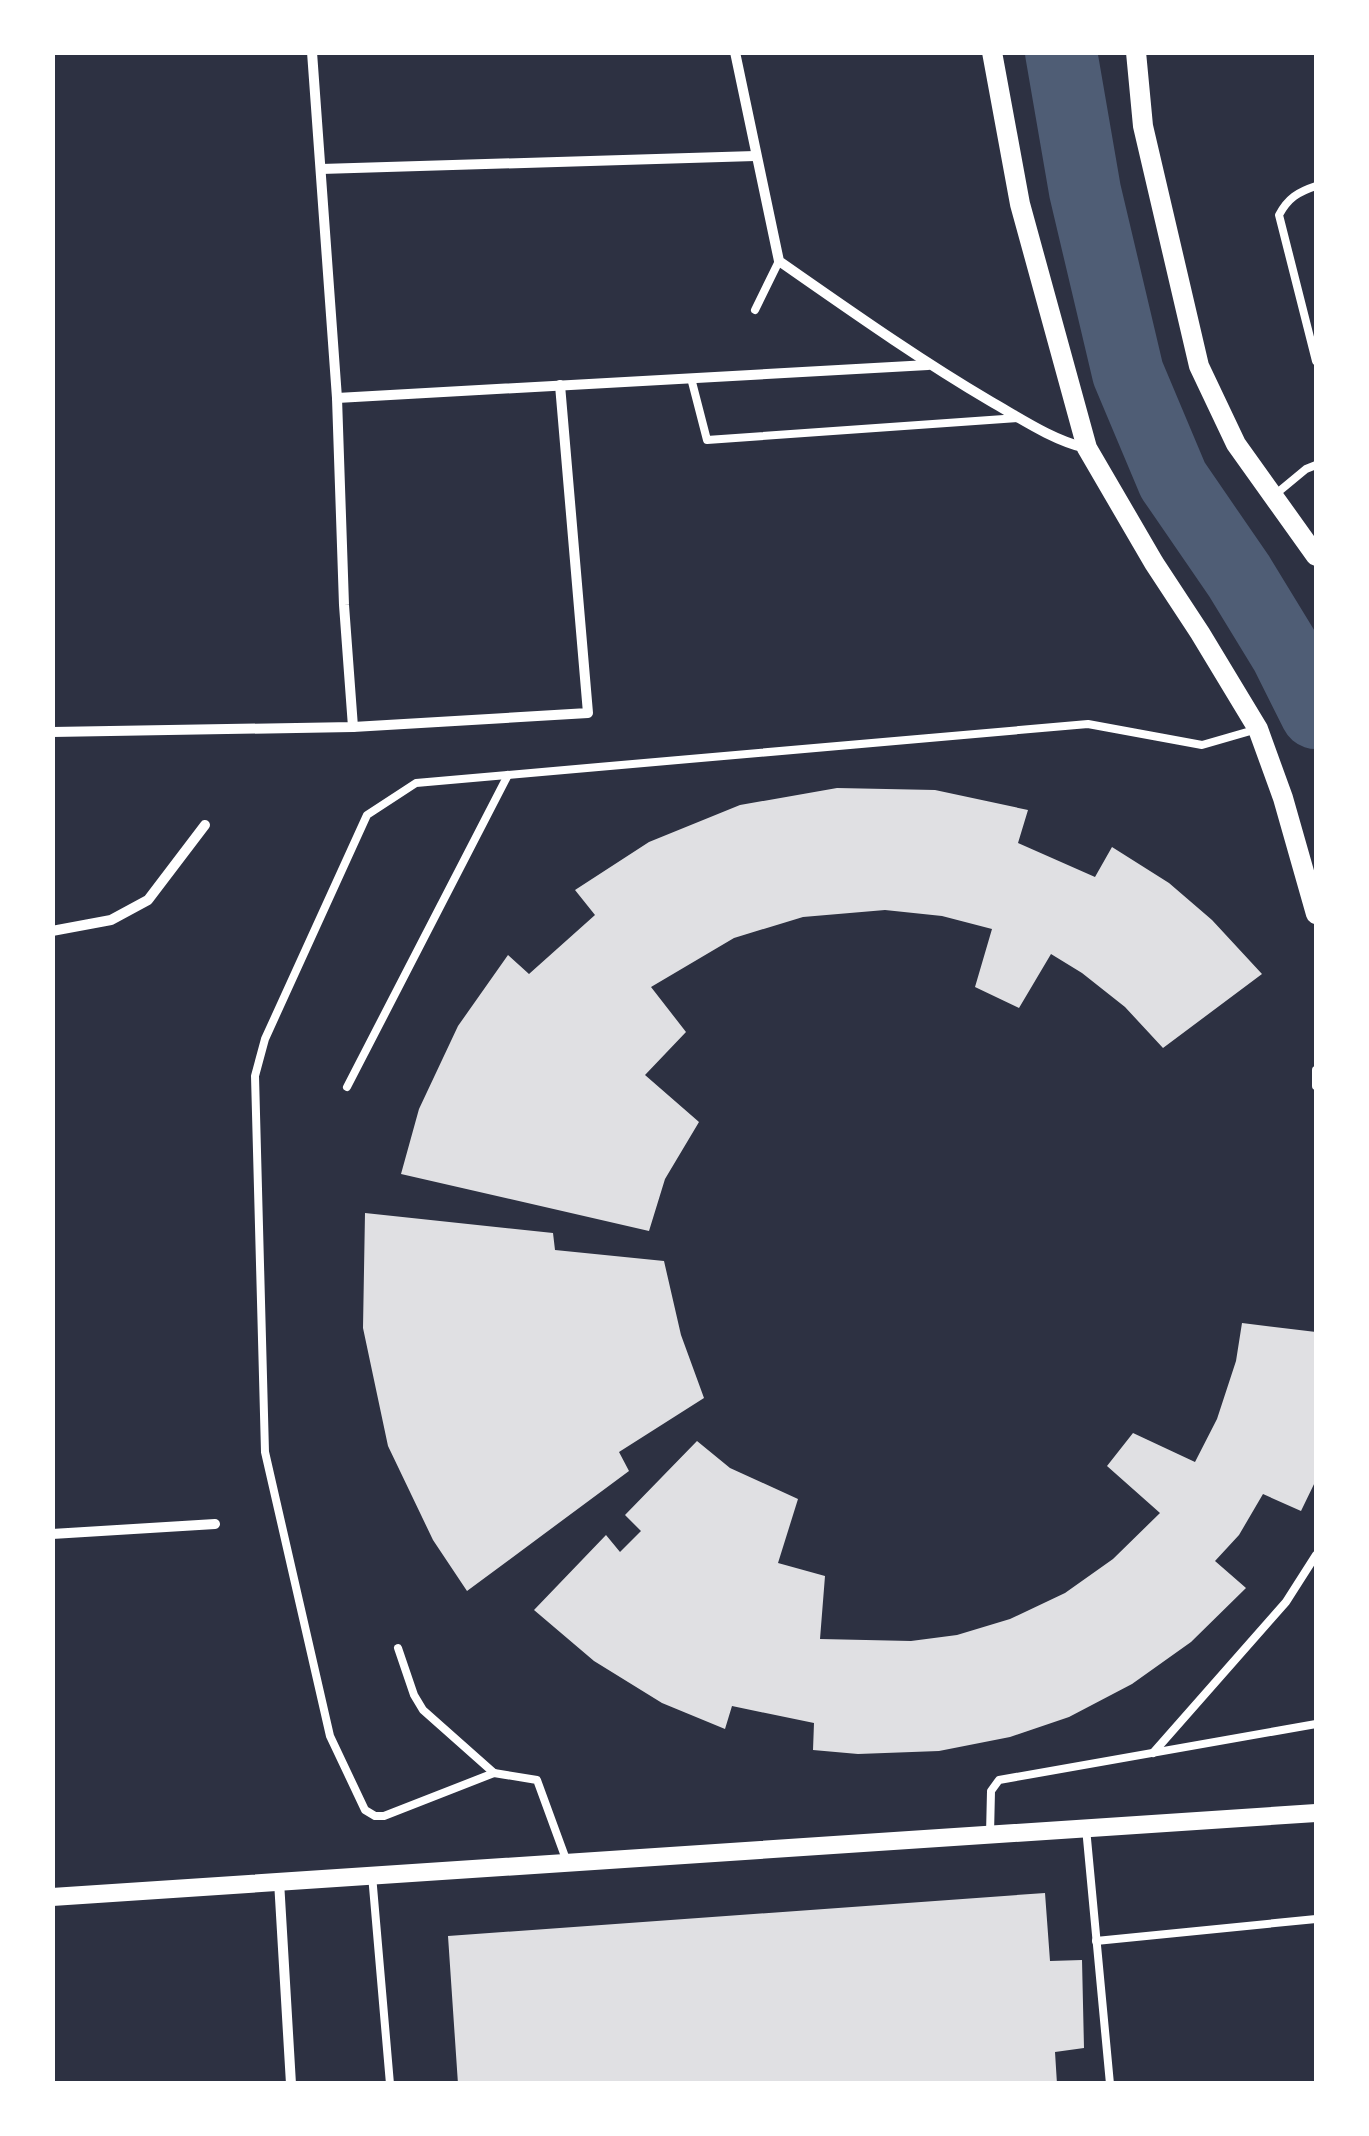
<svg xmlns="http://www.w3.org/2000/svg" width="1369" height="2136" viewBox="0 0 1369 2136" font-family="'Nunito Sans',sans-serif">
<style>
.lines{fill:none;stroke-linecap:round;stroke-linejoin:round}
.river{stroke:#4f5d75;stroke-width:72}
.building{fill:#e0e0e3}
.service{stroke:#fff;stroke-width:8}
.minor{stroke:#fff;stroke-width:10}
.tertiary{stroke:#fff;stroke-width:18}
.secondary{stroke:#fff;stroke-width:20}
</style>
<rect width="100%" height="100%" fill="#2d3142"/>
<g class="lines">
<path class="river" d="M1061 52 1085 191 1128 373 1173 480 1239 576 1286 653 1316 713"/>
</g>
<g class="building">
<path d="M837 788 935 790 1028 810 1018 843 1095 877 1112 847 1169 883 1212 920 1262 974 1163 1048 1125 1007 1082 973 1051 954 1019 1008 975 987 992 929 942 916 885 910 803 917 734 938 651 987 686 1032 645 1075 699 1122 665 1179 649 1231 401 1174 419 1109 458 1026 508 955 529 974 595 915 575 890 649 842 740 805Z"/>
<path d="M365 1213 553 1233 555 1250 664 1261 681 1335 704 1398 619 1452 629 1471 467 1591 433 1540 388 1446 363 1328Z"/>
<path d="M1242 1323 1316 1332V1480L1301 1511 1263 1494 1239 1535 1215 1561 1246 1588 1191 1642 1132 1684 1069 1717 1010 1737 939 1751 858 1754 813 1750 814 1723 732 1706 725 1729 662 1703 594 1661 534 1610 606 1535 620 1552 641 1531 625 1515 697 1441 730 1468 798 1499 778 1563 825 1576 820 1639 911 1641 957 1635 1010 1619 1065 1593 1113 1559 1160 1513 1107 1466 1133 1433 1195 1462 1217 1419 1236 1361Z"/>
<path d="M1045 1893 1050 1961 1082 1960 1084 2048 1055 2052 1057 2084H458L448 1936Z"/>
</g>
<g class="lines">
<g class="service">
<path d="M1316 186C1298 192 1288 198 1279 215L1316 361"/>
<path d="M755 310 779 261"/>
<path d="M691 378 707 440 1018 418"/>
<path d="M1277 493 1306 469 1316 465"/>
<path d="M1316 1070V1086"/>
<path d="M347 1087 508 775"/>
<path d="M398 1648 414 1695 423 1710 494 1773 537 1780 567 1862"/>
<path d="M1153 1753 1286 1602 1316 1555"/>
<path d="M494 1773 384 1816H375L365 1810 330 1736 265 1452 255 1076 265 1039 367 815 416 783 1088 724 1202 745 1254 730"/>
<path d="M1086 1828 1110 2084"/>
<path d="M990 1834 991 1791 999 1780 1316 1724"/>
<path d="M372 1875 390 2084"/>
<path d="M1096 1941 1316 1919"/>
</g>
<g class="minor">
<path d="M312 52 337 398 344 605 353 727"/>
<path d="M735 52 779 261C848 309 917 358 990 401 1020 418 1052 440 1086 448"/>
<path d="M321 169 755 156"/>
<path d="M337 398 928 365"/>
<path d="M52 732 353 727 588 713 560 385"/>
<path d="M52 931 111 920 148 900 205 825"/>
<path d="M52 1534 215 1524"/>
<path d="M279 1881 291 2084"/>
</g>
<path class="tertiary" d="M52 1897 1316 1813"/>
<g class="secondary">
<path d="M992 52 1020 204 1087 448 1154 563 1200 633 1258 729 1283 798 1316 914"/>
<path d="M1136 52 1143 126 1199 366 1236 444 1316 556"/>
</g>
</g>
<rect width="1369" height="2136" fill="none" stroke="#ffffff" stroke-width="110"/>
</svg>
